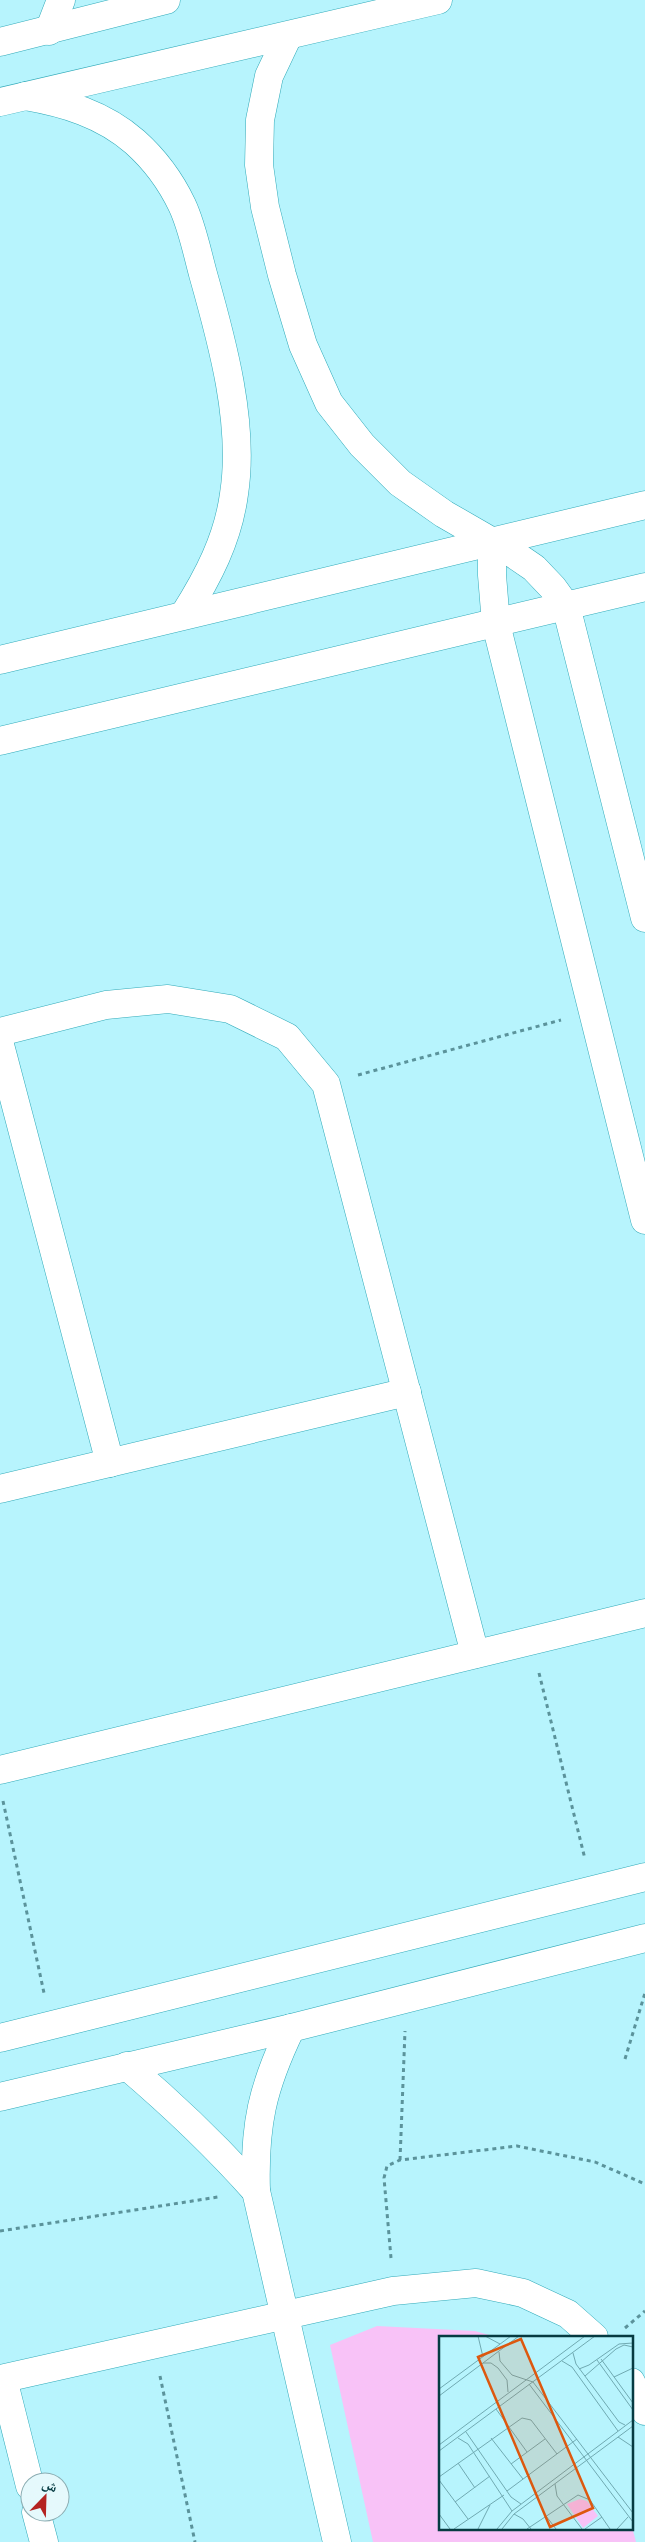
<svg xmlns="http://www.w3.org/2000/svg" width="645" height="2542" viewBox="0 0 645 2542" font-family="'Public Sans','Noto Naskh Arabic',sans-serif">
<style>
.green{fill:#f8c2f7}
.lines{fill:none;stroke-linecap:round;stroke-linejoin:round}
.minor-casing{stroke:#30aab9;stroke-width:29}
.tertiary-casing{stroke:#30aab9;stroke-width:29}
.path{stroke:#5b939b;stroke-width:3;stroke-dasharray:4 4;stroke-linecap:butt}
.minor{stroke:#fff;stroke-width:28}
.tertiary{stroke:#fff;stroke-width:28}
.inset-road{fill:none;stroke:#70aab2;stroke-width:1}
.view{fill:#dd580f;fill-opacity:0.15;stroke:#dd580f;stroke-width:2.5}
.inset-edge{fill:none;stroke:#063b42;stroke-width:2.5}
</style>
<rect width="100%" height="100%" fill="#b7f4fd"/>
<path class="green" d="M377 2326 475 2331 496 2337H440V2528H631V2523L636 2542H373L330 2345Z"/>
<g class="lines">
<defs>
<g id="minor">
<path d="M49 31 61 0"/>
<path d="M288 36 269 76 260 120 259 165 265 207 282 275 303 345 329 403 362 445 400 483 444 514 515 555 534 568 553 588 566 606 645 918"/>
<path d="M0 42 166 0"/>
<path d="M25 96C65 103 103 114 135 142 154 159 171 182 182 205 192 226 197 252 203 274 222 341 245 424 234 494 228 539 208 577 184 615"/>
<path d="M492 541V575L496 624 645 1220"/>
<path d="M0 660 645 505"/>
<path d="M0 741 645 587"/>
<path d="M0 1032 106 1005 168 999 230 1009 287 1037 326 1084 475 1654"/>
<path d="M0 1045 110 1463"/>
<path d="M0 1489 407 1392"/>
<path d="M0 1770 645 1613"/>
<path d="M291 2028C262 2088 254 2125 256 2191L337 2542"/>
<path d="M0 2038 645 1877"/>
<path d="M127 2066C174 2106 216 2146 256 2191"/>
<path d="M0 2097 291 2028 645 1938"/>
<path d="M0 2379 393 2291 476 2283 523 2293 568 2314 594 2337"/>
<path d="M3 2379 30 2486"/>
<path d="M631 2382 645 2411"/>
<path d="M36 2512 44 2542"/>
</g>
<path id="tertiary" d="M0 102 438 0"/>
</defs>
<use href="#minor" class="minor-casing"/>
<use href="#tertiary" class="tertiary-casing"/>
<g class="path">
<path d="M358 1075 561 1020"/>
<path d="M539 1673 585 1859"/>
<path d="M3 1801 44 1993"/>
<path d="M625 2059 645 1993"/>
<path d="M400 2160 405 2031"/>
<path d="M0 2231 218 2197"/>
<path d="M391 2258 384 2178 387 2166 400 2160 517 2146 595 2162 645 2184"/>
<path d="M625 2328 645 2311"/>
<path d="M160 2376 195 2542"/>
</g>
<use href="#minor" class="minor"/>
<use href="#tertiary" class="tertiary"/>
</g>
<g transform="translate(439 2336)">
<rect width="194" height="194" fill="#b7f4fd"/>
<path d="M141 163 148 165 159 180 144 192 128 168Z" fill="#f8c2f7"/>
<path class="inset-road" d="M39 0 44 21M46 0 61 8M60 16 61 25 73 39 94 46 194 177M134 17 137 28 180 86 186 89M162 23 194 67M158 24 194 74M123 25 133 31 179 95M44 27H52L59 32 68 44 69 56M140 33 150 29 180 8 194 7M146 40 177 13 185 9 194 11M175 41 194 32M90 48 194 186M0 53 72 0M0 60 80 0M57 73 88 116M27 96 72 161 82 168M179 101 194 111M19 102 29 108 73 175M52 102 84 143M0 109 146 0M0 115 156 0M19 127 36 152M72 128 106 103M0 141 83 82 92 84 118 118M0 144 29 183M116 148 118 160 143 193M68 155 138 103M16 166 51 140M0 178 11 193M75 178 84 183 92 193M107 180 117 193M15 193 65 159M39 193 51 169M58 193 73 175 194 84M63 193 75 178 194 90M88 193 139 159 151 164 171 193M146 193 163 181M178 193 189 181"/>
<path class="view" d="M82 3 154 172 111 191 39 21Z"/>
<rect width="194" height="194" class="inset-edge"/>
</g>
<g transform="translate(45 2497) rotate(23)"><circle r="24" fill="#e5f9fc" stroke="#8cadb2"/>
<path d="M0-4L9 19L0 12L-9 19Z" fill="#b42422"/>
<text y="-8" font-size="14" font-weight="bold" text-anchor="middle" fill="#063b42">ش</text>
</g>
</svg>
